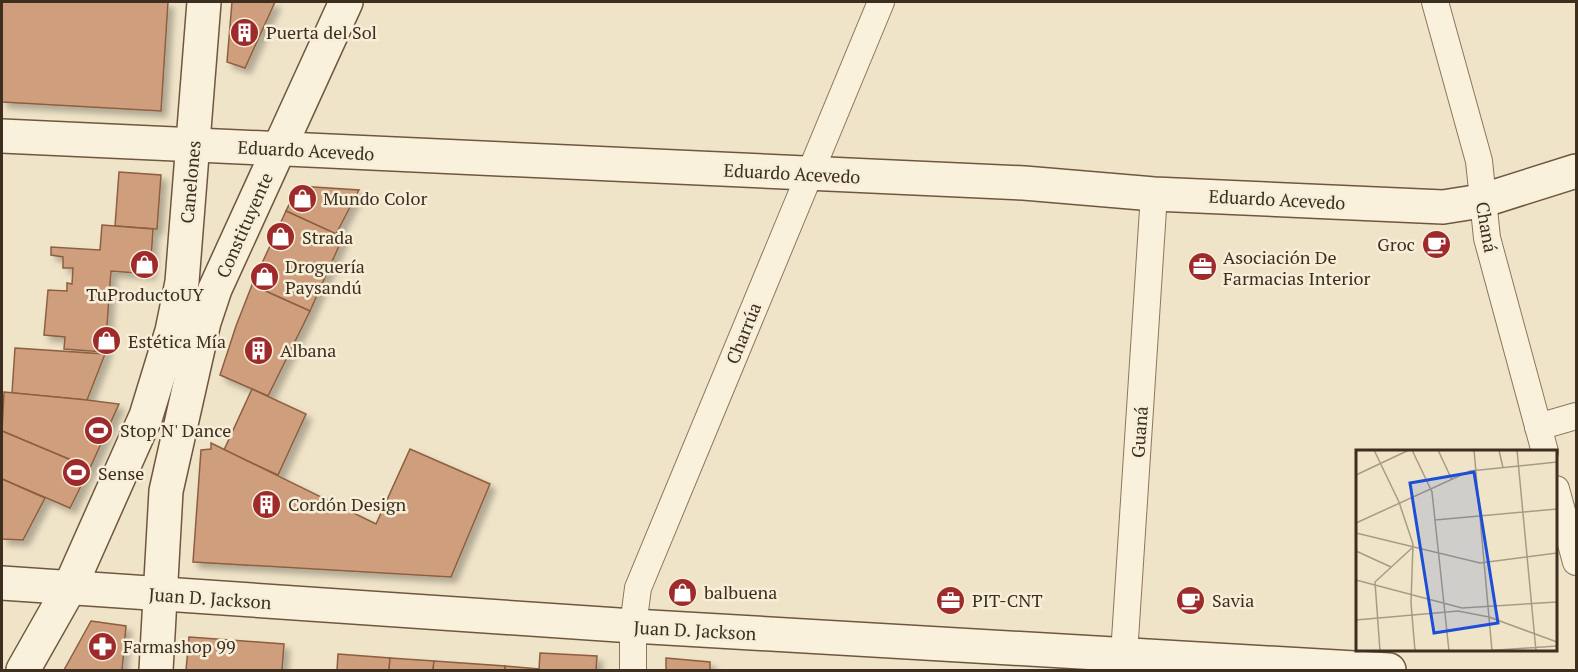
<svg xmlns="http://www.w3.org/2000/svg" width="1578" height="672" viewBox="0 0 1578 672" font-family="'PT Serif',serif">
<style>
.building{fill:#cf9f7d;stroke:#8d5f41;stroke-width:1.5;filter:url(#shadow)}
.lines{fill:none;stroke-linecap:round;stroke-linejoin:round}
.street-casing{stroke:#8d765c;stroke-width:28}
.secondary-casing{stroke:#6f573f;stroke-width:36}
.street{stroke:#faf1dc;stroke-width:26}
.secondary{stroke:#faf1dc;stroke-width:33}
.labels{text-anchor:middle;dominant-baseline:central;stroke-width:5;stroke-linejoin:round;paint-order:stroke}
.poi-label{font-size:18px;fill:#3d2e20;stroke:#f7eed8;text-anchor:start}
.street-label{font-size:18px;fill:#3d2e20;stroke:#f7eed8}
.inset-road{fill:none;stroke:#a89b85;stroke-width:1.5}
.view{fill:#1d4ed8;fill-opacity:0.15;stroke:#1d4ed8;stroke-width:3}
.inset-edge{fill:none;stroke:#3d2e20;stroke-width:3}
</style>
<defs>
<filter id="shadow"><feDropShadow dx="5.5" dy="5.5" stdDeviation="3" flood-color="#0004"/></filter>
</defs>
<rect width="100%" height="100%" fill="#f0e4c8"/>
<g class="building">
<path d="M2 2H168L161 111 2 102Z"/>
<path d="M232 2H275L245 68 227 62Z"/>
<path d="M119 172 161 175 157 229 115 226Z"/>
<path d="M298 186 359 190 336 234 286 211Z"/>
<path d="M286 211 343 237 310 311 252 285Z"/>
<path d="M102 225 153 229 150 274 111 271 105 352 64 349 65 337 44 335 48 290 67 291V283L72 284 73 268H63V257L51 255V247L100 250Z"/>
<path d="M252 285 310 311 268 396 220 375 236 326Z"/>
<path d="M15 348 105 354 87 400 12 393Z"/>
<path d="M252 389 306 414 278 475 224 450Z"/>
<path d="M4 392 87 400 119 404 90 468 2 431Z"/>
<path d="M2 431 90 468 70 508 2 479Z"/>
<path d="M211 443 376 524 410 449 490 484 451 577 193 562 201 450 211 449Z"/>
<path d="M2 479 45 498 23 540 2 539Z"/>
<path d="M91 621 126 626 122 670H64Z"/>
<path d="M189 637 284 644 282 670H186Z"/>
<path d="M540 653 597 656 596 670H539Z"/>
<path d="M338 654 390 658 389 670H337Z"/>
<path d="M390 658 434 661 433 670H389Z"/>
<path d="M666 658 710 662V670H666Z"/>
<path d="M434 661 505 666V670H433Z"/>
<path d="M505 666 539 669V670H505Z"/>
</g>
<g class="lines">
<defs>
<g id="street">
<path d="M1435 2 1479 161 1487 238 1545 452"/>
<path d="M1538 427 1576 416"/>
<path d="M1556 489 1576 562"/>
<path d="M633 670V626L638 588 881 2"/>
<path d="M1123 670 1154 194"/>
</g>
<g id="secondary">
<path d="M2 136 1024 183 1154 194 1443 207 1481 201 1576 171"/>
<path d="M2 583 633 626 1389 670"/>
<path d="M23 670 70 587 146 416 172 331 182 282 204 2"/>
<path d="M156 670 166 491 204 322 215 289 346 2"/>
</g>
</defs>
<use href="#street" class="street-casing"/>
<use href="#secondary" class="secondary-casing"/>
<use href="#street" class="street"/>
<use href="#secondary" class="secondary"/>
</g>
<defs>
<symbol id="building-disc" viewBox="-11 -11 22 22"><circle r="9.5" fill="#9e2a2b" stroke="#f7eed8"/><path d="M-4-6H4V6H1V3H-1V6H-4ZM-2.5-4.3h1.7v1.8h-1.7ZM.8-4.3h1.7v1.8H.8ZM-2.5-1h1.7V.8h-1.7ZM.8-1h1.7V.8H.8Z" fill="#fff"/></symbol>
<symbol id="shop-disc" viewBox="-11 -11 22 22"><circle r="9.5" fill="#9e2a2b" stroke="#f7eed8"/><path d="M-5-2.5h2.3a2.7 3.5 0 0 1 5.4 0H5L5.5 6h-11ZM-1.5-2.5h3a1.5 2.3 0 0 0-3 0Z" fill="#fff"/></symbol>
<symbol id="cafe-disc" viewBox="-11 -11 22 22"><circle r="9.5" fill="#9e2a2b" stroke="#f7eed8"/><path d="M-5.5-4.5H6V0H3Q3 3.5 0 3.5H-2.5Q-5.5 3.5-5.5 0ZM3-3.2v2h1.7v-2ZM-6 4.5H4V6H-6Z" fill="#fff"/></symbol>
<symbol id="office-disc" viewBox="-11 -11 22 22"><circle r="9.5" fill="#9e2a2b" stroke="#f7eed8"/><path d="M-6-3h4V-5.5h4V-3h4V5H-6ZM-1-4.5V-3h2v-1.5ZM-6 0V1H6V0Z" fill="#fff"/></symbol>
<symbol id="stadium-disc" viewBox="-11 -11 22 22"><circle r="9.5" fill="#9e2a2b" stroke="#f7eed8"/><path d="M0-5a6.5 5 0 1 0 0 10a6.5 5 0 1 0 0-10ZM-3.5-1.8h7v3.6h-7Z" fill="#fff"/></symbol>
<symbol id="pharmacy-disc" viewBox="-11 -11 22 22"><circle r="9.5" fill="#9e2a2b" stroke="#f7eed8"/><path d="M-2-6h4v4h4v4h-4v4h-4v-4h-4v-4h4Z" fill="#fff"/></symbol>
</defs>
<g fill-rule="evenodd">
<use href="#building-disc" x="228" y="16" width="33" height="33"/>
<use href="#shop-disc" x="286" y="182" width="33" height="33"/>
<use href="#shop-disc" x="264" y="220" width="33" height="33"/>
<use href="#cafe-disc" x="1420" y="228" width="33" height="33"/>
<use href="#shop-disc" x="128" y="248" width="33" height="33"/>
<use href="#office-disc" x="1186" y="250" width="33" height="33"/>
<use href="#shop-disc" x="248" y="260" width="33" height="33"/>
<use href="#shop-disc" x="90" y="324" width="33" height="33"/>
<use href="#building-disc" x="242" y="334" width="33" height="33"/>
<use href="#stadium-disc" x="82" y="414" width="33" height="33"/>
<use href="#stadium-disc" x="60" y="456" width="33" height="33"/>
<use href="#building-disc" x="250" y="488" width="33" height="33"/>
<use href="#shop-disc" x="666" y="576" width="33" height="33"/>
<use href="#office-disc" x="934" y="584" width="33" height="33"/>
<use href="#cafe-disc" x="1174" y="584" width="33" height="33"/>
<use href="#pharmacy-disc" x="86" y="630" width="33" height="33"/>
</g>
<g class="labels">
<g class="poi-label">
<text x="266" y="32">Puerta del Sol</text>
<text x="323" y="198">Mundo Color</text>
<text x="302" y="237">Strada</text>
<text x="1415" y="244" text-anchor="end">Groc</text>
<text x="1223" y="257">Asociación De<tspan x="1223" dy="21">Farmacias Interior</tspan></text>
<text x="285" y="266">Droguería<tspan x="285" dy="21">Paysandú</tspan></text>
<text x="145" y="294" text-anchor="middle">TuProductoUY</text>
<text x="128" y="341">Estética Mía</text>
<text x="280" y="350">Albana</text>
<text x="120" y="430">Stop N' Dance</text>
<text x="98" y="473">Sense</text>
<text x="288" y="504">Cordón Design</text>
<text x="704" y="592">balbuena</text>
<text x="972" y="600">PIT-CNT</text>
<text x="1212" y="600">Savia</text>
<text x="123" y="646">Farmashop 99</text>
</g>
<g class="street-label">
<text transform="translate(306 150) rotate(3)">Eduardo Acevedo</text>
<text transform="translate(792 173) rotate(3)">Eduardo Acevedo</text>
<text transform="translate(190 182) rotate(-85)">Canelones</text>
<text transform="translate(1277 199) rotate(3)">Eduardo Acevedo</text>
<text transform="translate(244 225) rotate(-66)">Constituyente</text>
<text transform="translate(1487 227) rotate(80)">Chaná</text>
<text transform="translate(743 333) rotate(-68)">Charrúa</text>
<text transform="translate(1139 432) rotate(-86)">Guaná</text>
<text transform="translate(210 598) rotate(4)">Juan D. Jackson</text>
<text transform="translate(695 630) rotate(3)">Juan D. Jackson</text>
</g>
</g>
<g transform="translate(1356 450)">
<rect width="201" height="201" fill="#f0e4c8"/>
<path class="inset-road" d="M18 0 43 52 57 94 55 153 59 201M56 0 76 42 93 201M82 0 96 30M118 0 136 201M143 0 147 18M161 0 180 201M0 25 53 0M79 70 201 59M0 73 114 21 201 12M0 83 124 113 201 103M0 101 35 117M0 130 106 158 201 152M133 167 201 192M0 170 102 161 133 167M24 201 19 132 56 98M128 201 201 196"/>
<path class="view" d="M118 22 142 173 78 183 54 33Z"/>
<rect width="201" height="201" class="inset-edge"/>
</g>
<rect width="1578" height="672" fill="none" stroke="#3d2e20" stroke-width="6"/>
</svg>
